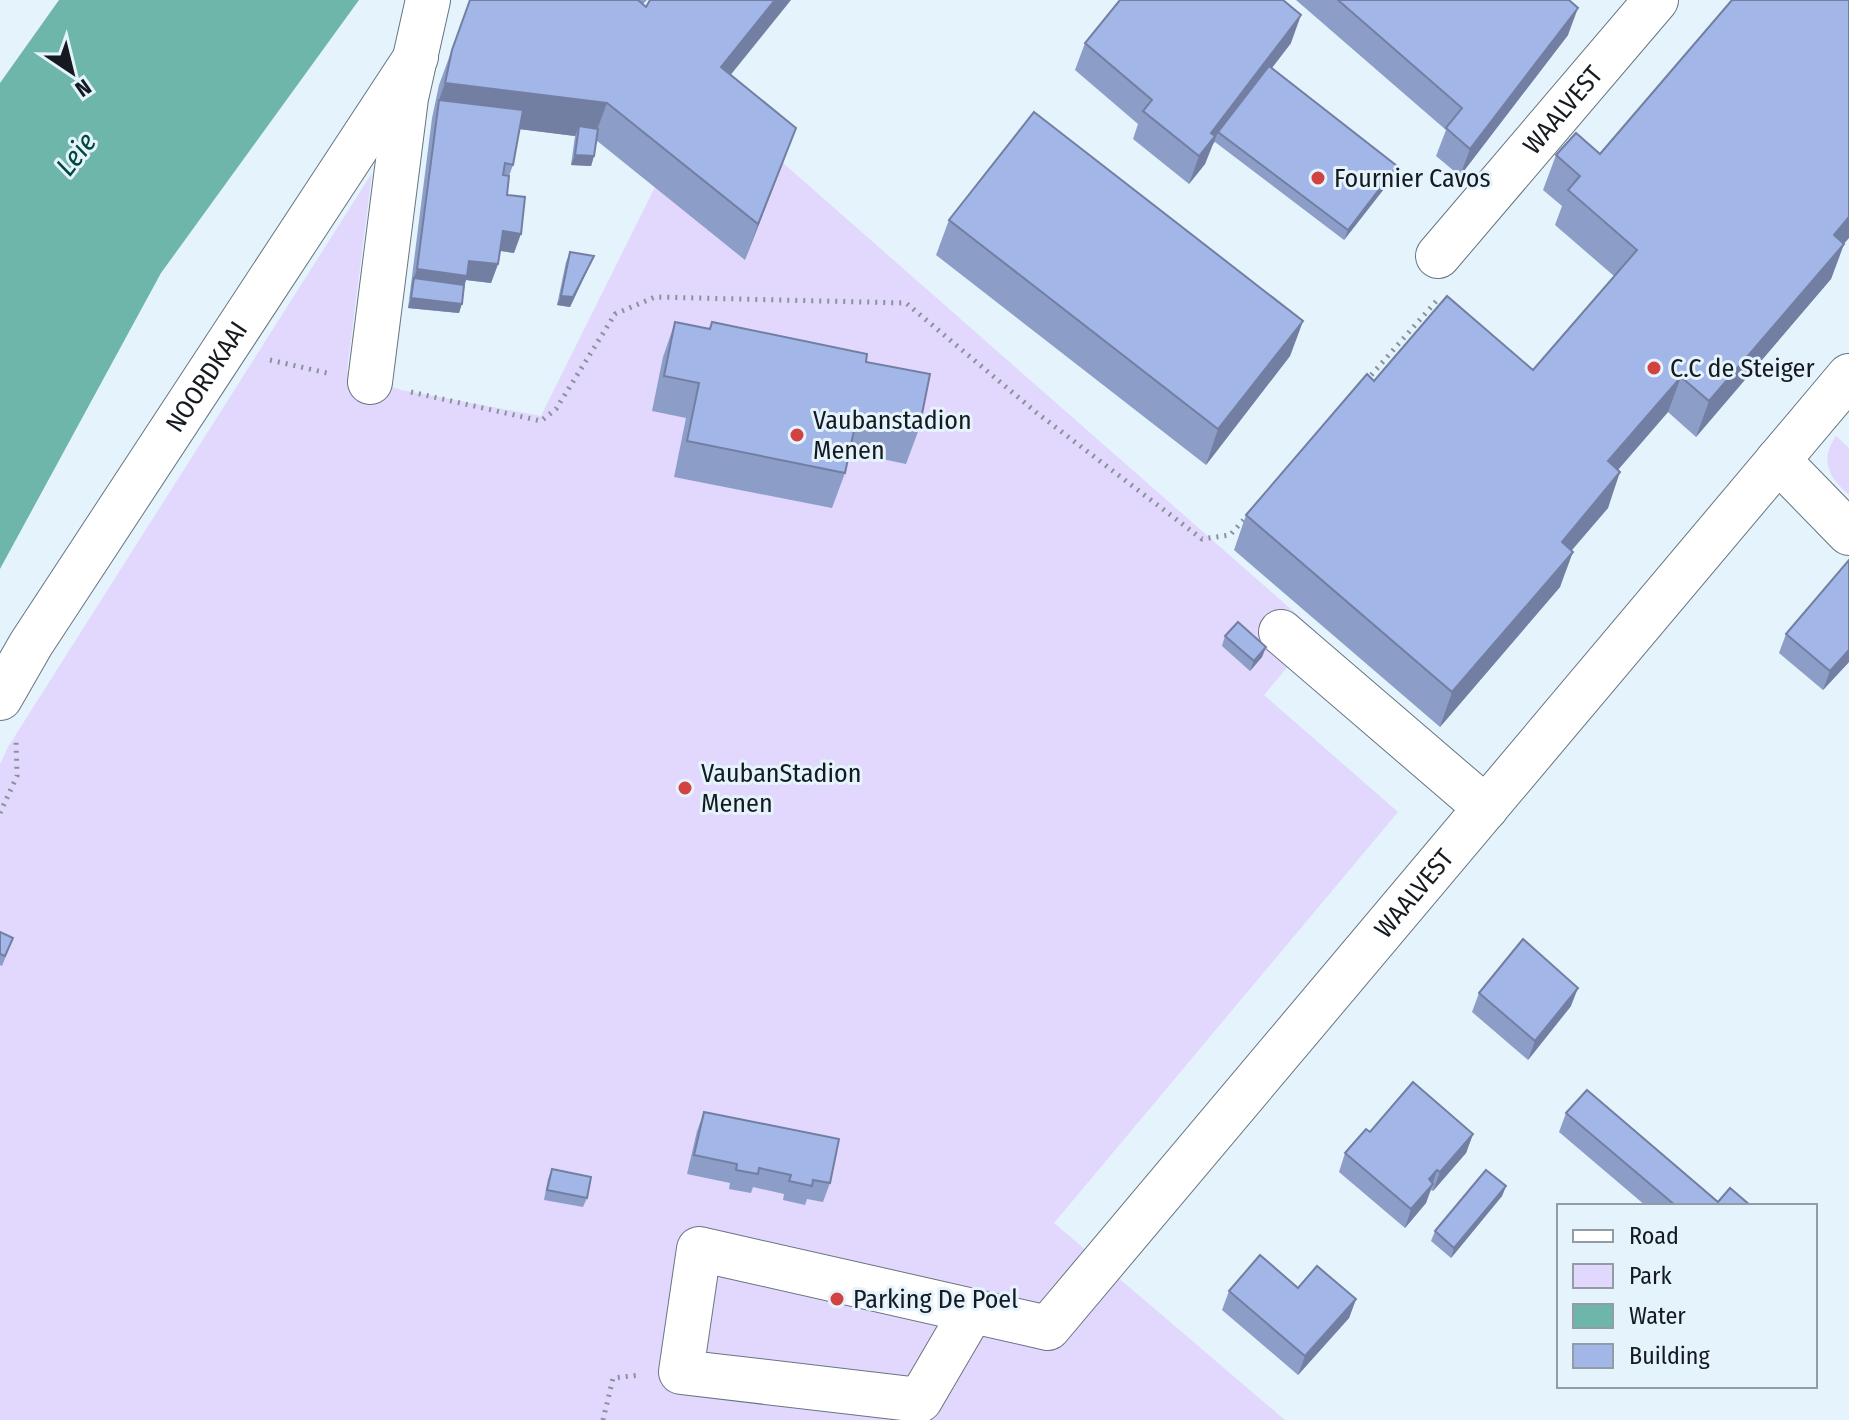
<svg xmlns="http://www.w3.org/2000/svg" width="1849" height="1420" viewBox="0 0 1849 1420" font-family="'Fira Sans Condensed',sans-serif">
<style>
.green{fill:#e2d7fc}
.water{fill:#6fb6aa}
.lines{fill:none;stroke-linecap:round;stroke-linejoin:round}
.minor-casing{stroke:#667581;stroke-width:46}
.path{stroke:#89939b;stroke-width:5;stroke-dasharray:2 6;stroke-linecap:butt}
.minor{stroke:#fff;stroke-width:44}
.wall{fill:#8c9dc8}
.shaded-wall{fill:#727fa2}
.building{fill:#a3b6e8;stroke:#727fa2;stroke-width:2}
.poi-dot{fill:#d14240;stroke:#e5f3fd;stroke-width:3}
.labels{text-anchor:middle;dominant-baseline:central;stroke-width:6;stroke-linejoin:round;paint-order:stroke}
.street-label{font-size:26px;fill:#141a1f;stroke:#e5f3fd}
.poi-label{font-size:26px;fill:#141a1f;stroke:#e5f3fd;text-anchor:start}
.water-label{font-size:28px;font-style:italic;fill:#01463e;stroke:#e5f3fd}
</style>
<rect width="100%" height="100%" fill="#e5f3fd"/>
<g class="green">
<path d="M783 163 1317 632 1264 695 1398 812 1054 1223 1285 1420H0V764L8 747 372 173 347 371 401 390 541 416 655 187 745 259Z"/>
<path d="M1836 436 1849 448V495C1829 478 1819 460 1836 436Z"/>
</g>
<path class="water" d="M59 0H359L161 273 0 569V83Z"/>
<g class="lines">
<defs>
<g id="minor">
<path id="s1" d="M1438 256 1656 0"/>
<path d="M370 382 406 98 428 0"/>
<path d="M1778 460 1849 533"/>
<path d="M1281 632 1486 808"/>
<path id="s2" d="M0 698 31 644 416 57"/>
<path id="s3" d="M972 1311 920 1400 681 1372 699 1249 1048 1328 1849 376"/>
</g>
</defs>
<use href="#minor" class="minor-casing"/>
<g class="path">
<path d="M270 360 327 373"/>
<path d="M1366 381 1439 298"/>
<path d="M411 392 541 421 556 409 615 314 655 297 906 303 1037 413 1202 539 1230 535 1249 514"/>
<path d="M0 813 17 776 16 738"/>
<path d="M603 1420 613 1378 640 1375"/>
</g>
<use href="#minor" class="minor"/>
</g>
<g class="wall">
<path d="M470 0H647L643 4 796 128 745 260 596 140 594 156 591 166 571 165 575 136 520 129 513 165 509 176 507 195 514 253 500 251 498 264 491 283 466 280 459 313 408 308 432 118 439 85Z"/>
<path d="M1296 0H1569L1568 35 1460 176 1436 156 1446 130Z"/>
<path d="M1085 43H1291L1272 68 1397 166 1394 176 1344 240 1215 142 1212 145 1205 164 1189 184 1133 139 1138 124 1075 70Z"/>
<path d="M1600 154 1844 244 1831 279 1696 437 1668 412 1618 470 1608 508 1571 550 1560 587 1440 727 1234 550 1246 515 1374 381 1533 370 1614 276 1555 225 1562 206 1543 190 1556 155Z"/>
<path d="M949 220 1303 321 1290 356 1206 465 936 255Z"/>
<path d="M570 252 594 256 570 307 557 305 566 262Z"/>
<path d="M675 322 709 329 712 322 866 362 919 429 906 464 849 452 845 473 832 508 674 477 686 418 652 411 663 357Z"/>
<path d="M1849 560V662L1823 690 1779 653 1786 634Z"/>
<path d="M1225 636 1266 647 1262 657 1250 671 1222 646Z"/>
<path d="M0 932 13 938 2 966 0 965Z"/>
<path d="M1479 993 1571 1006 1528 1060 1472 1012Z"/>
<path d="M704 1112 830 1183 823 1202 807 1199 805 1205 783 1200 784 1194 753 1187 751 1193 729 1189 730 1183 687 1174 697 1131Z"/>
<path d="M1566 1113 1718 1202 1751 1206H1646L1559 1132Z"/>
<path d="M1370 1132 1473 1134 1466 1153 1433 1191 1431 1190 1426 1203 1405 1228 1339 1172 1345 1153Z"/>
<path d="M552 1169 587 1198 583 1207 544 1200 548 1179Z"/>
<path d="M1506 1186 1502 1196 1451 1258 1431 1241 1435 1231Z"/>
<path d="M1229 1291 1356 1299 1349 1318 1298 1375 1222 1310Z"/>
</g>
<g class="shaded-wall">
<path d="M775 0H791L708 103 721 67Z"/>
<path d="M1578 8 1568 35 1460 176 1470 149Z"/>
<path d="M1301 15 1291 43 1221 134 1218 132 1205 164 1189 184 1199 156 1211 133Z"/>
<path d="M445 83 607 103 594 138 579 126 575 136 437 119 439 100Z"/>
<path d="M796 128 783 163 745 260 758 224Z"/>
<path d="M575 155 594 156 591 166 571 165Z"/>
<path d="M1397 166 1394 176 1344 240 1348 230Z"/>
<path d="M1849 217V238L1821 270 1834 235Z"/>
<path d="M503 231 521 234 514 253 496 250Z"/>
<path d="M1844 244 1831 279 1696 437 1709 401Z"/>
<path d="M594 256 570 307 557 305 561 296Z"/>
<path d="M469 261 498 264 491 283 466 280 460 295 414 278 410 288 417 269Z"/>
<path d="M411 298 462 304 459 313 408 308Z"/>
<path d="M1303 321 1290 356 1206 465 1218 429Z"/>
<path d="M1681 377 1668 412 1595 496 1608 461Z"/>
<path d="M1620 472 1608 508 1549 577 1562 542Z"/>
<path d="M1573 552 1560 587 1440 727 1452 692Z"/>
<path d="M1266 647 1262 657 1250 671 1254 661Z"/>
<path d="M1849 650V662L1823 690 1830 671Z"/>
<path d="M1578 988 1571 1006 1528 1060 1535 1041Z"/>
<path d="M1473 1134 1466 1153 1433 1191 1440 1172Z"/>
<path d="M1437 1170 1426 1203 1405 1228 1411 1209 1429 1179Z"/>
<path d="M1506 1186 1502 1196 1451 1258 1454 1248Z"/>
<path d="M1356 1299 1349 1318 1298 1375 1305 1356Z"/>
</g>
<g class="building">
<path d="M470 0H638L646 7 650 0H775L721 67 796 128 758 224 607 103 445 83 452 50Z"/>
<path d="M1120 0H1283L1301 15 1211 133 1215 136 1199 156 1143 111 1152 100 1085 43Z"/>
<path d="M1338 0H1569L1578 8 1470 149 1446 128 1462 108Z"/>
<path d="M1732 0H1849V217L1834 235 1844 244 1709 401 1681 377 1608 461 1620 472 1562 542 1573 552 1452 692 1246 515 1367 374 1374 381 1447 296 1533 370 1637 250 1568 190 1580 176 1556 155 1576 133 1600 154Z"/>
<path d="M1269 66 1397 166 1348 230 1218 132Z"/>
<path d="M439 100 523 110 513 165 505 163 503 175 509 176 507 195 525 197 521 234 503 231 498 264 469 261 467 276 417 269Z"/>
<path d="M1034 112 1303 321 1218 429 949 220Z"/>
<path d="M579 126 598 129 594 156 575 155Z"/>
<path d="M570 252 594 256 573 297 561 296Z"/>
<path d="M414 278 464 285 462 304 411 298Z"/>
<path d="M675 322 710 329 712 322 867 354 866 362 930 374 919 429 857 416 845 473 687 441 699 383 664 376Z"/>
<path d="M1849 560V650L1830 671 1786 634Z"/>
<path d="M1238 622 1266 647 1254 661 1225 636Z"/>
<path d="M0 932 13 938 5 956 0 954Z"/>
<path d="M1523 939 1578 988 1535 1041 1479 993Z"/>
<path d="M1413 1082 1473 1134 1440 1172 1437 1170 1429 1179 1433 1184 1411 1209 1345 1153 1366 1129 1370 1132Z"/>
<path d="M1587 1090 1718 1202 1730 1188 1751 1206H1676L1566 1113Z"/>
<path d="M704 1112 839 1139 830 1183 813 1180 812 1186 789 1181 791 1175 759 1168 758 1174 736 1170 737 1164 694 1155Z"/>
<path d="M552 1169 591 1177 587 1198 547 1190Z"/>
<path d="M1486 1170 1506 1186 1454 1248 1435 1231Z"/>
<path d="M1260 1255 1298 1288 1317 1266 1356 1299 1305 1356 1229 1291Z"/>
</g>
<g class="poi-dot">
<circle cx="1318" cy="178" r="8"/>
<circle cx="1654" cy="368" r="8"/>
<circle cx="797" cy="435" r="8"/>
<circle cx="685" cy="788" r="8"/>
<circle cx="837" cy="1299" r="8"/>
</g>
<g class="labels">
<g class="street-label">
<text stroke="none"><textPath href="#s1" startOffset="192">WAALVEST</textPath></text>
<text stroke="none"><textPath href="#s2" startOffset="382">NOORDKAAI</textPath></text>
<text stroke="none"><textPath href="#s3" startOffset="1394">WAALVEST</textPath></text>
</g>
<g class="poi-label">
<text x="1334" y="178">Fournier Cavos</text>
<text x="1670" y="368">C.C de Steiger</text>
<text x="813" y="420">Vaubanstadion<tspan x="813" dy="30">Menen</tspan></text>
<text x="701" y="773">VaubanStadion<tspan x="701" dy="30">Menen</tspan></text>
<text x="853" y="1299">Parking De Poel</text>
</g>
<g class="water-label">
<text transform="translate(76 154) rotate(-52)">Leie</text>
</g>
</g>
<rect x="1557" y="1204" width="260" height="184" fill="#e5f3fd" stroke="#919ca4" stroke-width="2"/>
<rect x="1573" y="1230" width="40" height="12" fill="#ffffff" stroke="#919ca4" stroke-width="2"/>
<text x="1629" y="1244" font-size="24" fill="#141a1f">Road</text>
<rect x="1573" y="1264" width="40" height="24" fill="#e2d7fc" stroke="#919ca4" stroke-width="2"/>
<text x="1629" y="1284" font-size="24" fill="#141a1f">Park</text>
<rect x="1573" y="1304" width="40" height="24" fill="#6fb6aa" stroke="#919ca4" stroke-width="2"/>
<text x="1629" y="1324" font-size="24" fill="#141a1f">Water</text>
<rect x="1573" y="1344" width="40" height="24" fill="#a3b6e8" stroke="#919ca4" stroke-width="2"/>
<text x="1629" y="1364" font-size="24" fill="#141a1f">Building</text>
<g transform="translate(72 72) rotate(145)" stroke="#e5f3fd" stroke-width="6" paint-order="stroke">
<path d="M0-6L14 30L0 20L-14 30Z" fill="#141a1f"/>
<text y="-12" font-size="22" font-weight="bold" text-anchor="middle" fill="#141a1f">N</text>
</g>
</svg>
